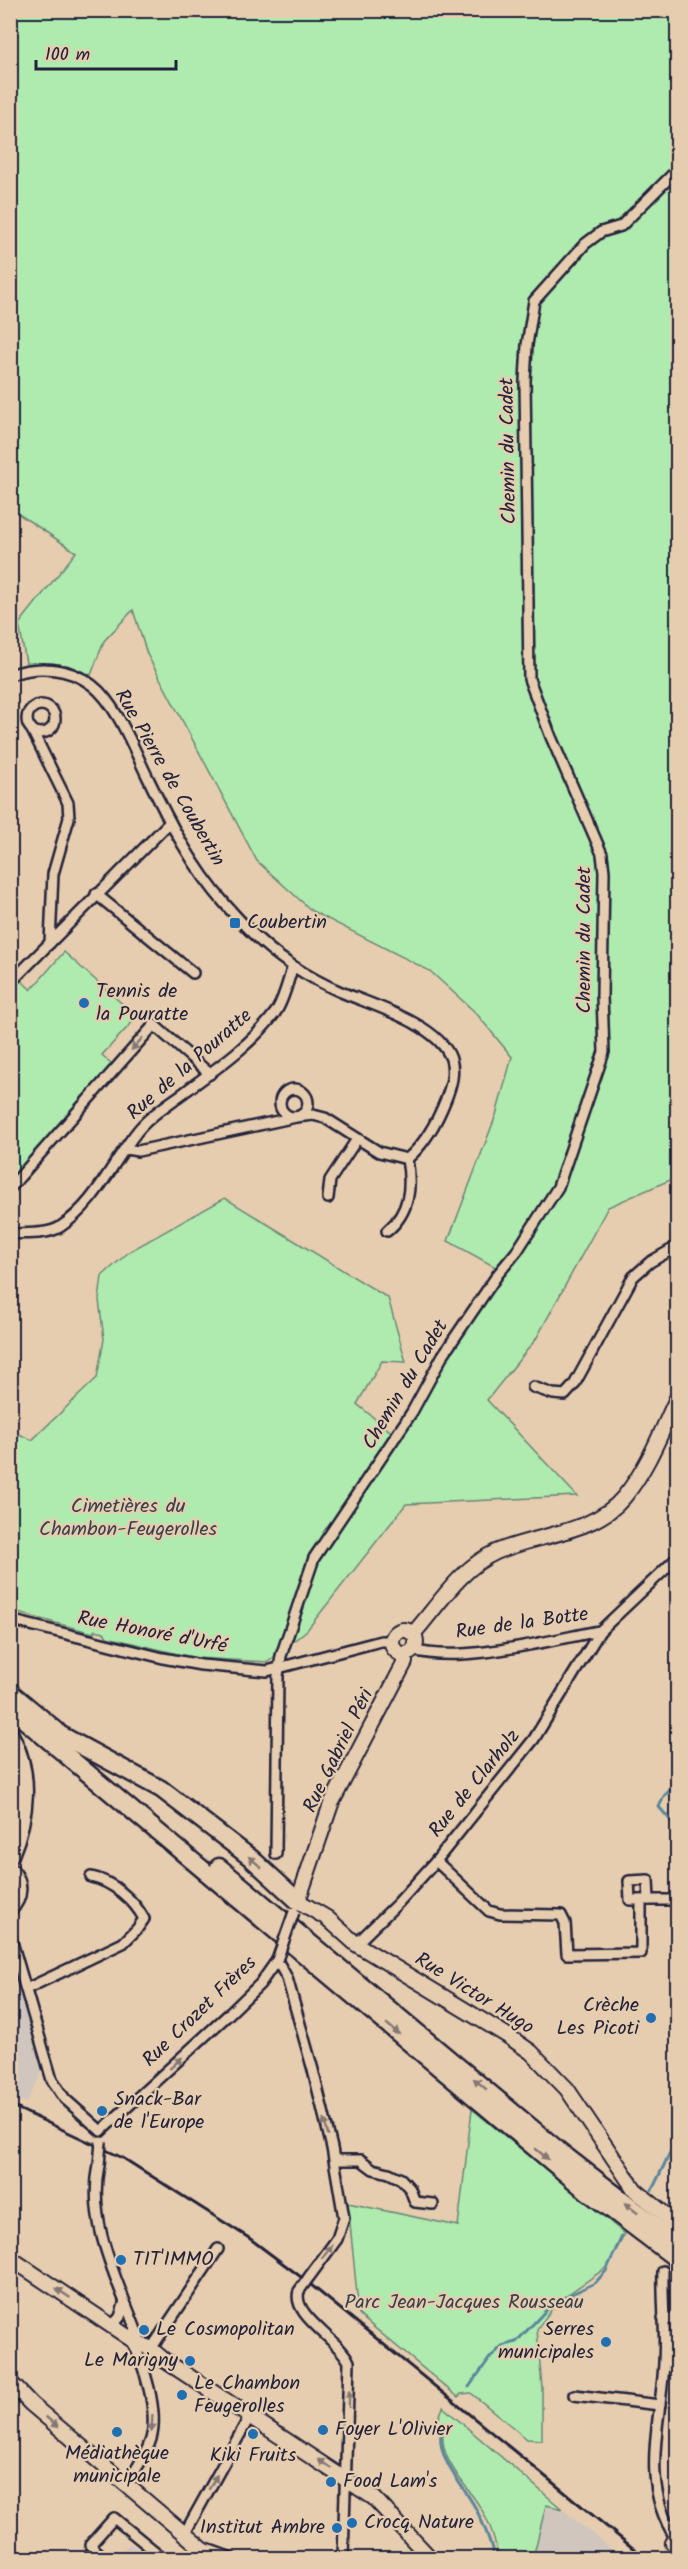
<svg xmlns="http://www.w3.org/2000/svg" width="688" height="2569" viewBox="0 0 688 2569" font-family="Kalam,sans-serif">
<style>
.built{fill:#d0c6be}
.green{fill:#afeaaf;stroke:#688675;stroke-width:1.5}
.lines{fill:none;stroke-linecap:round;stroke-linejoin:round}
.stream{stroke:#59879c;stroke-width:3}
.street-casing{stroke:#22223b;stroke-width:14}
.secondary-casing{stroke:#22223b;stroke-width:18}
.highway-casing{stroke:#22223b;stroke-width:21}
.street{stroke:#e7cdaf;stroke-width:9}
.secondary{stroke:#e7cdaf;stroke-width:14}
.highway{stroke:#e7cdaf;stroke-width:16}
.rail{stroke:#22223b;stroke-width:3}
.street-bridge-casing{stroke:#22223b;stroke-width:14;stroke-linecap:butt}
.street-bridge{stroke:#e7cdaf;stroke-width:9}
.oneway{fill:#847875}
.poi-dot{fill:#1f6fb2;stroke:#e7cdaf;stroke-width:2}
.labels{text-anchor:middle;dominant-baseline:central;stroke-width:4.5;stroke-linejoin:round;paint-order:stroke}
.street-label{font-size:20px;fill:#22223b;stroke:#e7cdaf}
.poi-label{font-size:20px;fill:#22223b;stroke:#e7cdaf;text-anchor:start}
.park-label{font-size:20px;fill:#37404c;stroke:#e7cdaf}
</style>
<rect width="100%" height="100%" fill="#e7cdaf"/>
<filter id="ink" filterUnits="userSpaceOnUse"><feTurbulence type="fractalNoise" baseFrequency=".0167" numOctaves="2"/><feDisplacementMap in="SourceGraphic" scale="12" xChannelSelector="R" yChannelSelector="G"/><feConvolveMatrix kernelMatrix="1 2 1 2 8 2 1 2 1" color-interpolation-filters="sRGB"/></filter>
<g filter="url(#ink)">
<g class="built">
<path d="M10 1988 21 1996 42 2072 26 2103 11 2096Z"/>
<path d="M546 2505 562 2509 622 2558H533Z"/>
<path d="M130 2543 149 2558H115Z"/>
</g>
<g class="green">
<path d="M10 11H677V1177L608 1207 536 1339 487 1400 577 1496 406 1504 307 1630 268 1662 195 1658 107 1637 104 1632 95 1630 93 1633 11 1611V1464L19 1434 32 1440 97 1378 104 1339 99 1300 102 1276 130 1251 225 1198 388 1298 406 1362 382 1361 357 1404 401 1440 440 1366 499 1269 448 1241 496 1115 512 1057 476 1013 430 971 312 911 257 861 147 654 133 610 104 641 91 675 67 665 26 663 19 624 76 552 11 509Z"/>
<path d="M64 952 137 1017 102 1055 114 1066 11 1183V989L20 979 31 990Z"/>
<path d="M472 2109 625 2234 607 2267 557 2302 537 2329 542 2388V2440L527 2439 471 2393 461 2394 458 2397 359 2315 348 2203 458 2226Z"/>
<path d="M443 2407 562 2509 546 2505 533 2558H498C496 2543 492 2528 484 2514 471 2488 436 2460 444 2428L437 2423Z"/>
</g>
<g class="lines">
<g class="stream">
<path d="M678 1782 664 1796 659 1807 678 1829"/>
<path d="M652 2190 678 2136"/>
<path d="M469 2387 489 2359 502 2346 516 2342 553 2303 595 2283 606 2271 622 2236"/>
<path d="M442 2428C434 2458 464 2485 476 2509 484 2525 491 2541 494 2558"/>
</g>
<defs>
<g id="street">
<path d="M10 675C37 665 69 667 92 685 117 704 134 750 148 778 169 822 193 868 226 905 245 927 269 951 293 966 308 976 325 985 341 992 372 1005 439 1024 451 1059 455 1073 451 1086 446 1099 437 1122 426 1143 407 1159"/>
<circle cx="41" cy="719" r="14"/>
<path d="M31 728 68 803 69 818 53 874 50 943"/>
<path d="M96 894 193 973"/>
<path d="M10 983 170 822"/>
<circle cx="294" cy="1103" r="14"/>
<path d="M126 1149 138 1151 296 1117 313 1115 325 1118 379 1152 407 1159C412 1187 410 1212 387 1231"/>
<path d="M10 1188 154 1025 210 1074"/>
<path d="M328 1198 330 1180 357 1139"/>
<path d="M10 1234C26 1233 47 1235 60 1227 97 1203 113 1160 140 1128 153 1113 170 1103 186 1091 217 1068 252 1044 275 1013 284 1001 288 980 293 966"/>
<path d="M533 1387 553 1394 565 1395 574 1385 633 1277 650 1262 678 1246"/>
<path d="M10 1620 163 1658 201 1665 267 1671 381 1641H392"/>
<path d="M413 1650C461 1664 549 1640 600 1631"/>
<path d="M276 1854 278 1676 281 1656 314 1558 412 1412 443 1355 498 1274 517 1251 558 1187 604 1052 602 996 604 872 602 854 551 737 529 679 525 381 527 345 534 301 585 244 601 232 621 226 678 169"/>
<path d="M436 1861 489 1911 500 1914 561 1915 565 1923 567 1954 641 1953V1900H678"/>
<path d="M10 1867C25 1880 24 1899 10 1912"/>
<path d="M641 1900H630L629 1881 648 1880 649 1900"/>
<path d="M10 1935 52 2080 65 2099 101 2131"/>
<path d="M356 1944 398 1903 436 1861 534 1739 600 1631 678 1557"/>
<path d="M26 1989 123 1943 137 1929 144 1919C134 1900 112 1881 91 1877"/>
<path d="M101 2131 229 2014 260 1984 277 1960 287 1978 313 2070 332 2148 344 2218 337 2239 309 2277"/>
<path d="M335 2160H361L373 2169 389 2173 401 2179 410 2189 415 2202 433 2204"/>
<path d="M99 2165C86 2226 121 2286 140 2341"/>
<path d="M663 2271C662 2301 666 2332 664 2363 661 2424 639 2482 675 2537"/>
<path d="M299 2291C291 2316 339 2339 349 2362L343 2558"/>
<path d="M663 2318 678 2321"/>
<path d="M112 2326 120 2317 124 2304"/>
<path d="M151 2349 218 2249"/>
<path d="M574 2395 660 2405"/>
<path d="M126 2484C136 2470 146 2455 151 2439 159 2411 144 2364 131 2339"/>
<path d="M185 2533 250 2416"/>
<path d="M207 2549 232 2558"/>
<path d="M104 2558 90 2545 114 2518 163 2558"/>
</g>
<g id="secondary">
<circle cx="404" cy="1642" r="12"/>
<path d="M413 1634C438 1606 460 1568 496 1552 537 1534 594 1534 624 1497 648 1468 662 1430 678 1396"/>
<path d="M405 1654V1662L331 1804 298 1901 327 1918 356 1944 508 2036 531 2052 567 2089 635 2190 678 2225"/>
<path d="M10 2258 131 2339 151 2349 164 2360 374 2498 430 2558"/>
<path d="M10 2382 31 2404 213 2558"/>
<path d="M678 2536 673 2543 678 2549"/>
</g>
<g id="highway">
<path d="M10 1692 57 1731"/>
<path d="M10 1708 583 2188 678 2260"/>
<path d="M10 1735C31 1773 26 1817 10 1855"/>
<path d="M61 1735 161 1789 251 1858 298 1901"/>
<path d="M219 1867 558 2150 678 2243"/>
</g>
</defs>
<use href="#street" class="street-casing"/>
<use href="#secondary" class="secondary-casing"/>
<use href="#highway" class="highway-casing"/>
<use href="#street" class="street"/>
<use href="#secondary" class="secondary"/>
<use href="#highway" class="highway"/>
<path class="rail" d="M10 2105 123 2158 249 2238 305 2280 645 2558"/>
<defs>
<g id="street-bridge">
<path d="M277 1960 294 1912"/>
<path d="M99 2165 101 2142"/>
<path d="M299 2291 309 2277"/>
</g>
</defs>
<use href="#street-bridge" class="street-bridge-casing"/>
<use href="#street-bridge" class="street-bridge"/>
</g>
<defs><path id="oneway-solid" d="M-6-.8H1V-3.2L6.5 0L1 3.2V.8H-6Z" transform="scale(1.5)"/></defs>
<g class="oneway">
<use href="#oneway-solid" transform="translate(137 1044) rotate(131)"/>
<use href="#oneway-solid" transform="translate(255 1862) rotate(-140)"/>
<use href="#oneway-solid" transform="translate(393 2029) rotate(40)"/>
<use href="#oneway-solid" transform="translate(176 2063) rotate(-42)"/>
<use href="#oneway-solid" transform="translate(480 2084) rotate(-140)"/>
<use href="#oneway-solid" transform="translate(326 2127) rotate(-105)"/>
<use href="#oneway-solid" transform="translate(542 2154) rotate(40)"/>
<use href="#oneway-solid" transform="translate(631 2208) rotate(-142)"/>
<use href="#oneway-solid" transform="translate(327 2252) rotate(-54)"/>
<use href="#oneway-solid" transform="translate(63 2293) rotate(-146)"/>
<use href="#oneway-solid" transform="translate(349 2399) rotate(-89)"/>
<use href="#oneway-solid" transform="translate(52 2422) rotate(40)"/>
<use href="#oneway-solid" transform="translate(152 2423) rotate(93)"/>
<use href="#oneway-solid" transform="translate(325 2464) rotate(-146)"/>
<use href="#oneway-solid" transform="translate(213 2482) rotate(-61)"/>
</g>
</g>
<g class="poi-dot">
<rect x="229" y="917" width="12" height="12" rx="3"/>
<circle cx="84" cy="1003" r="6"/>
<circle cx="651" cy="2018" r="6"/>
<circle cx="102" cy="2111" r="6"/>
<circle cx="121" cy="2260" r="6"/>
<circle cx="144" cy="2330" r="6"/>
<circle cx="606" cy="2342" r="6"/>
<circle cx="190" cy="2361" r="6"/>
<circle cx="182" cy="2395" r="6"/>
<circle cx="323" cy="2430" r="6"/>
<circle cx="117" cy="2432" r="6"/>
<circle cx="253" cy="2434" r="6"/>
<circle cx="331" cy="2482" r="6"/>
<circle cx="352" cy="2523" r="6"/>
<circle cx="337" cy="2528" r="6"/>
</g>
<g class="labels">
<g class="street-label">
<text transform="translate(509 451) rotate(-91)">Chemin du Cadet</text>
<text transform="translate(169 778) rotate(60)">Rue Pierre de Coubertin</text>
<text transform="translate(585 940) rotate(-90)">Chemin du Cadet</text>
<text transform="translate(190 1065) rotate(-41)">Rue de la Pouratte</text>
<text transform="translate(406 1385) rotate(-59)">Chemin du Cadet</text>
<text transform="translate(522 1624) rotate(-8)">Rue de la Botte</text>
<text transform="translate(152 1633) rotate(11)">Rue Honoré d'Urfé</text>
<text transform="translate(339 1751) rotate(-64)">Rue Gabriel Péri</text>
<text transform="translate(475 1784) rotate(-51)">Rue de Clarholz</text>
<text transform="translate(474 1994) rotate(32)">Rue Victor Hugo</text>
<text transform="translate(200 2012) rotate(-44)">Rue Crozet Frères</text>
</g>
<g class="poi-label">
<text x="247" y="923">Coubertin</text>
<text x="96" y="992">Tennis de<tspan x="96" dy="23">la Pouratte</tspan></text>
<text x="639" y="2006" text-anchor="end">Crèche<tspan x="639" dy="23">Les Picoti</tspan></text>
<text x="114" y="2100">Snack-Bar<tspan x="114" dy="23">de l'Europe</tspan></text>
<text x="133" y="2260">TIT'IMMO</text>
<text x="156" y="2330">Le Cosmopolitan</text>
<text x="594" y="2330" text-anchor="end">Serres<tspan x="594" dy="23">municipales</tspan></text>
<text x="178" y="2361" text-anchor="end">Le Marigny</text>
<text x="194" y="2384">Le Chambon<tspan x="194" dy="23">Feugerolles</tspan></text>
<text x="335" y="2430">Foyer L'Olivier</text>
<text x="117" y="2454" text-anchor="middle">Médiathèque<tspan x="117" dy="23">municipale</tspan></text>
<text x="253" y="2456" text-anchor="middle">Kiki Fruits</text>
<text x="343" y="2482">Food Lam's</text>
<text x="364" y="2523">Crocq Nature</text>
<text x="325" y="2528" text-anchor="end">Institut Ambre</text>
</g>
<g class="park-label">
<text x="128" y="1507">Cimetières du<tspan x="128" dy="23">Chambon-Feugerolles</tspan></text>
<text x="464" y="2303">Parc Jean-Jacques Rousseau</text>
</g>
</g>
<rect width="688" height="2569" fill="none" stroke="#e7cdaf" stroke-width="36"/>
<rect x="18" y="18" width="652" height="2533" fill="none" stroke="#22223b" stroke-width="2" filter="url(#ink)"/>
<path d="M36 60v9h140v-9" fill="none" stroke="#22223b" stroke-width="3"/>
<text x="45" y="60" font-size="18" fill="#22223b" stroke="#e7cdaf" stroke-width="4.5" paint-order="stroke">100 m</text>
</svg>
